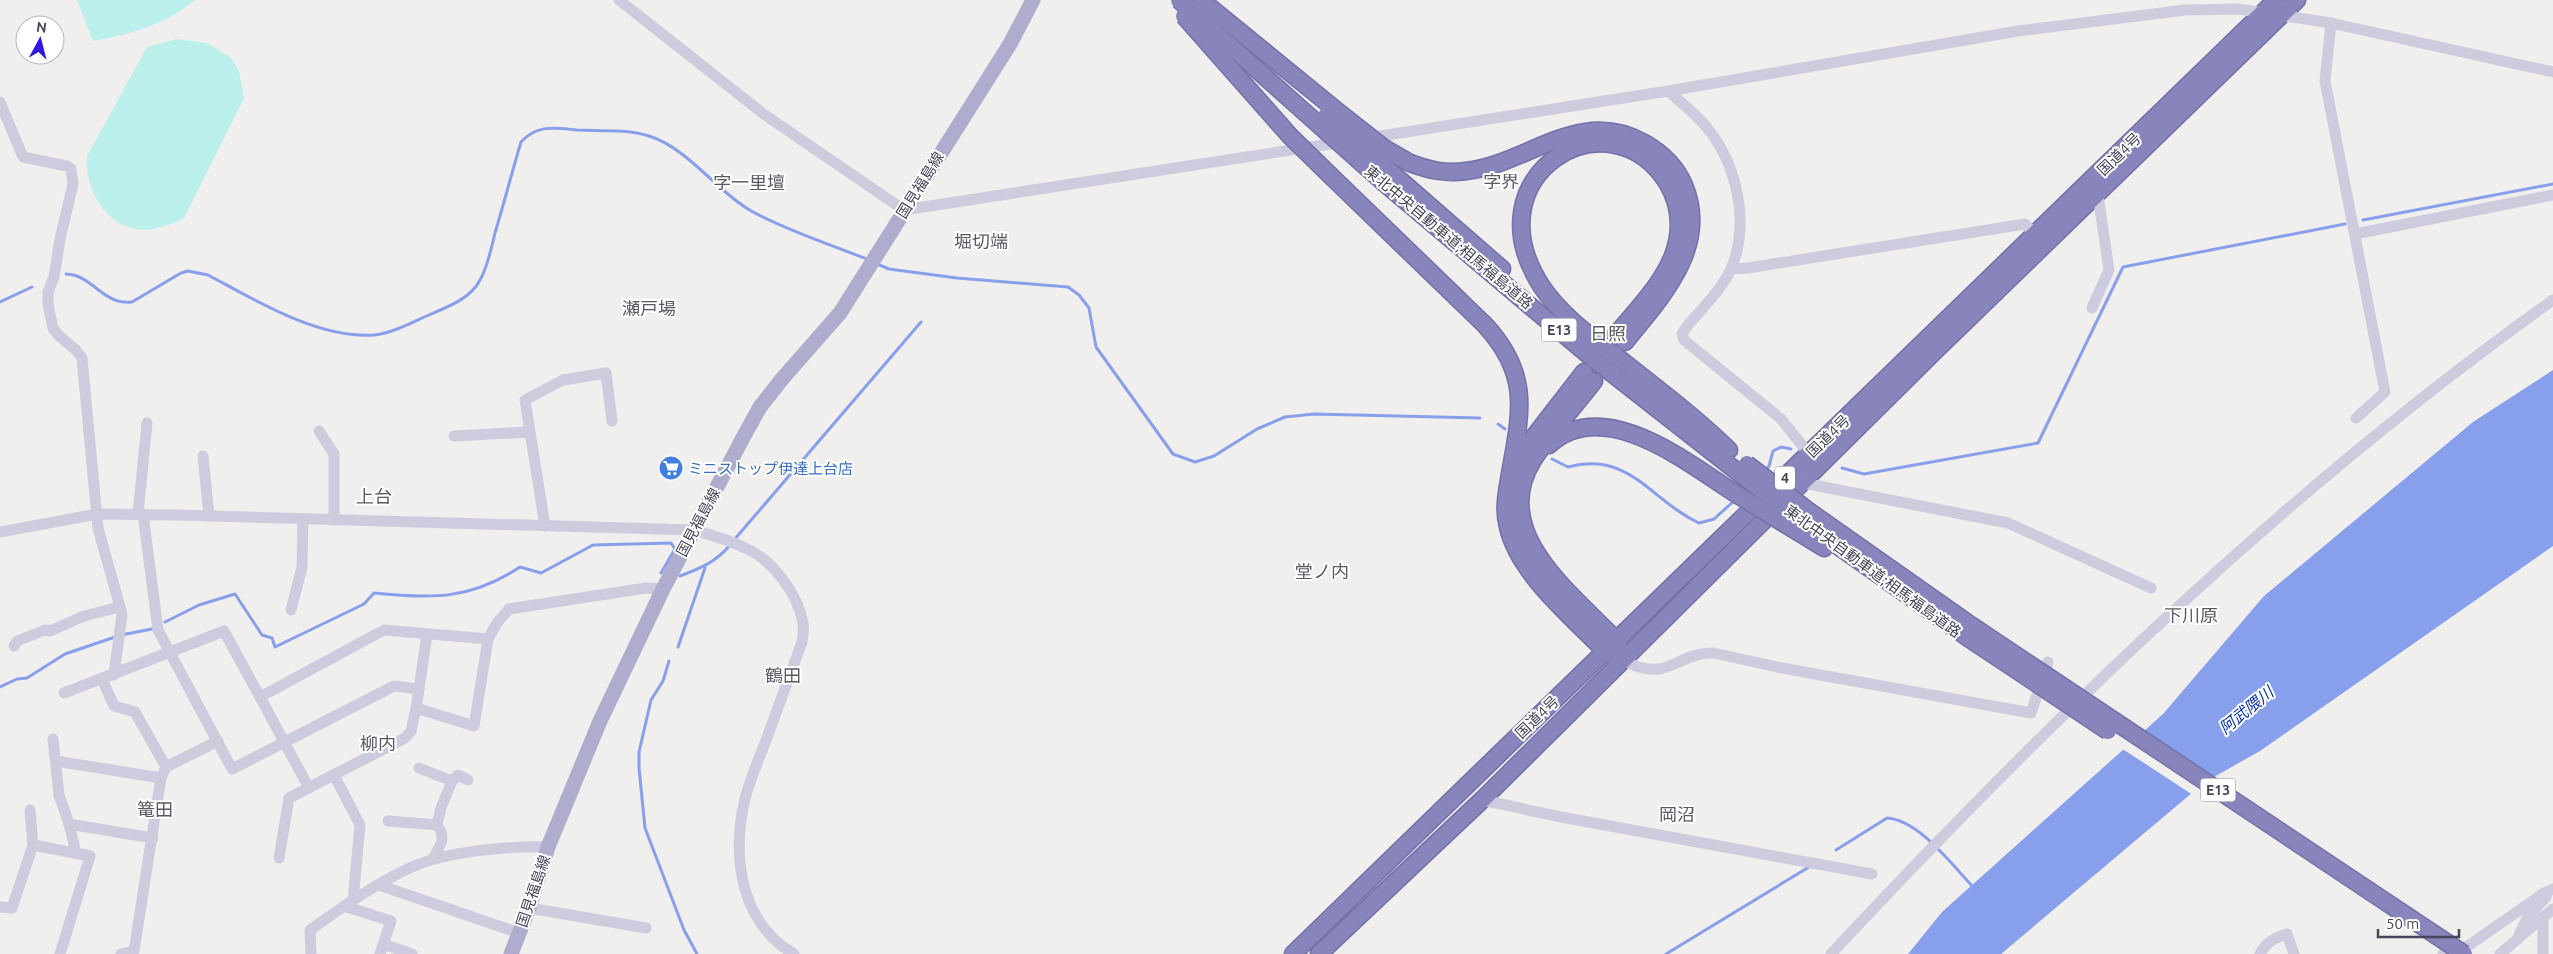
<svg xmlns="http://www.w3.org/2000/svg" width="2553" height="954" viewBox="0 0 2553 954" font-family="Ubuntu,'Noto Sans JP',sans-serif">
<style>
.green{fill:#bbefec}
.water{fill:#88a0ec}
.pier{fill:#f1efee}
.lines{fill:none;stroke-linecap:round;stroke-linejoin:round}
.stream{stroke:#88a0ec;stroke-width:3}
.highway-casing{stroke:#7470a9;stroke-width:19}
.minor{stroke:#ccccde;stroke-width:11}
.major{stroke:#afadcd;stroke-width:15}
.highway{stroke:#8885bd;stroke-width:16}
.highway-bridge-casing{stroke:#7470a9;stroke-width:19;stroke-linecap:butt}
.highway-bridge{stroke:#8885bd;stroke-width:16}
.labels{text-anchor:middle;dominant-baseline:central;stroke-width:4;stroke-linejoin:round;paint-order:stroke}
.shield{fill:#fff;stroke:#7e7e8c;stroke-width:1}
.shield-label{font-size:14px;font-weight:bold;fill:#46465b}
.street-label{font-size:15px;fill:#46465b;stroke:#fff}
.shop-label{font-size:15px;fill:#366cbe;stroke:#fff;text-anchor:start}
.water-label{font-size:16px;font-style:italic;fill:#0b31a9;stroke:#fff}
.quarter-label{font-size:18px;fill:#5b5a63;stroke:#fff}
</style>
<rect width="100%" height="100%" fill="#f1efee"/>
<g class="green">
<path d="M77 0H195C164 25 132 34 93 41Z"/>
<path d="M176 39 207 43 231 58 239 71 244 98 184 218C172 224 157 230 143 230 106 229 84 188 87 156L147 47Z"/>
</g>
<path class="water" d="M2553 370V546L2260 751 2205 782 2001 954H1908L1942 912 2163 714 2264 596 2473 422Z"/>
<path class="pier" d="M2141 731 2206 784 2193 795 2121 748Z"/>
<g class="lines">
<g class="stream">
<path d="M2363 220 2553 184"/>
<path d="M877 264 889 269 957 278 1068 287 1079 295 1089 308 1096 347 1173 454 1195 462 1214 456 1257 429 1285 417 1314 414 1480 418"/>
<path d="M66 274C93 275 102 305 132 302L181 273 188 271 208 275C255 300 318 339 374 335 393 333 413 322 431 314 448 307 471 298 480 280 488 266 491 249 495 233 504 203 512 172 521 142 537 124 555 128 577 130 600 131 627 129 649 136 688 148 717 192 753 212 790 232 830 244 869 260"/>
<path d="M0 302 32 287"/>
<path d="M1498 424 1505 429"/>
<path d="M1552 459 1568 467C1629 450 1651 501 1699 523L1714 519 1735 500"/>
<path d="M1842 468 1864 474 2038 443 2123 267 2345 224"/>
<path d="M1765 471 1769 466 1773 451 1781 447 1791 449"/>
<path d="M734 540 921 322"/>
<path d="M680 576C701 568 716 562 730 545"/>
<path d="M165 622 199 605 235 594 262 635 272 638 275 647 364 604 374 593C431 599 470 600 520 567L541 573 593 545 671 543 675 549 661 573"/>
<path d="M121 635 152 629"/>
<path d="M678 647 705 568"/>
<path d="M669 661 663 681 651 700 639 752V768L645 828 684 930 697 954"/>
<path d="M0 687 17 679 27 678 65 654 115 637"/>
<path d="M1836 850 1887 818C1919 820 1952 865 1974 888"/>
<path d="M1666 954 1809 867"/>
</g>
<defs>
<g id="highway">
<path d="M1410 163C1429 170 1446 174 1466 171 1529 164 1580 105 1646 144 1663 154 1676 167 1684 185 1710 247 1661 297 1625 342"/>
<path d="M1393 174 1502 269"/>
<path d="M1333 178 1485 325C1531 375 1521 412 1510 474 1507 492 1503 509 1508 527 1519 574 1572 617 1605 651L1615 656"/>
<path d="M1383 182 1586 353 1739 473"/>
<path d="M1615 336C1636 310 1663 284 1674 253 1682 229 1680 205 1668 184 1611 90 1468 174 1542 287 1561 315 1590 336 1616 356 1655 387 1694 416 1729 450"/>
<path d="M1594 381C1574 407 1551 432 1533 460 1488 532 1571 593 1616 640L1620 651"/>
<path d="M1549 445C1603 395 1685 461 1733 492"/>
<path d="M1516 466 1529 443 1584 372"/>
<path d="M1810 512 1972 626"/>
<path d="M1801 520 1967 637"/>
<path d="M1793 529 1824 548"/>
<path d="M1293 954 2276 0"/>
<path d="M1319 954 1482 800 1934 352 2297 0"/>
</g>
</defs>
<use href="#highway" class="highway-casing"/>
<g class="minor">
<path d="M619 0 765 115 904 210 1343 142"/>
<path d="M2331 23 2325 81 2385 392 2356 418"/>
<path d="M1668 91C1679 101 1692 111 1702 122 1736 159 1751 221 1731 269 1721 291 1700 310 1685 329L1682 334 1684 340 1781 419 1809 454"/>
<path d="M0 102 23 157 67 166 71 169 73 184 60 239 54 277 48 292V305L53 328 58 335 76 350 82 358 98 528 122 614 114 675"/>
<path d="M1368 138 1668 91 2018 31 2185 10 2239 9 2331 23 2553 72"/>
<path d="M2355 234 2553 195"/>
<path d="M1731 269 1748 268 2025 224 2036 235"/>
<path d="M2092 308 2109 270 2098 195"/>
<path d="M319 431 334 454V520"/>
<path d="M454 436 529 432"/>
<path d="M203 456 209 516"/>
<path d="M1798 482 2008 523 2151 588"/>
<path d="M138 514 147 423"/>
<path d="M143 514 158 630 232 769 394 686 419 689 416 708 474 726 488 639 497 623 509 609 646 588 663 589"/>
<path d="M545 526 525 400 563 380 606 373 612 421"/>
<path d="M0 532 97 514 177 515 694 530C711 535 729 540 745 548 772 559 798 594 803 623 804 629 803 636 802 642 791 673 779 704 768 735 760 757 749 780 744 803 732 859 741 923 794 954"/>
<path d="M291 610 302 567 303 519"/>
<path d="M14 646 17 641 45 630 50 631 84 616 120 607"/>
<path d="M1623 660C1667 685 1676 652 1714 653L1782 668 2031 713 2048 662"/>
<path d="M102 679 114 706 135 712 166 767"/>
<path d="M419 689 427 634"/>
<path d="M64 693 224 631 260 697 384 630 488 639"/>
<path d="M260 697 309 788"/>
<path d="M53 739 59 795 69 824 153 838"/>
<path d="M56 761 161 778"/>
<path d="M419 768 452 781 441 808 437 825C447 838 440 846 433 859"/>
<path d="M334 775 360 825 353 901"/>
<path d="M452 781 458 775 468 780"/>
<path d="M1482 800 1561 817 1872 874"/>
<path d="M388 821 437 825"/>
<path d="M69 824 76 853"/>
<path d="M33 845 90 856 60 954"/>
<path d="M279 858 289 798 405 738 411 731 416 708"/>
<path d="M379 885 519 933"/>
<path d="M344 906 391 921 380 954"/>
<path d="M0 907 12 908 33 845 30 810"/>
<path d="M529 908 646 928"/>
<path d="M2519 935 2527 918 2546 897"/>
<path d="M383 944 412 954"/>
<path d="M121 954 134 951 161 778 166 767 218 741"/>
<path d="M311 954 310 930C343 907 376 883 412 867 448 851 508 846 548 847"/>
<path d="M1831 954C2053 716 2288 489 2553 300"/>
<path d="M2260 954C2266 942 2274 938 2287 934L2294 954"/>
<path d="M2443 954 2468 946 2544 893 2553 889"/>
<path d="M2500 954 2553 909"/>
<path d="M2543 954V917"/>
</g>
<path class="major" d="M511 954 529 908 548 847 600 721 663 589 745 434 760 407 782 379 840 313 1010 44 1033 0"/>
<use href="#highway" class="highway"/>
<defs>
<g id="highway-bridge">
<path d="M1179 0 1383 182"/>
<path d="M1201 0 1336 110 1384 148 1410 163"/>
<path d="M1184 16 1290 136 1333 178"/>
<path d="M1326 116 1393 174"/>
<path d="M1747 464 1810 512"/>
<path d="M1739 473 1801 520"/>
<path d="M1733 492 1793 529"/>
<path d="M1972 626 2464 954"/>
<path d="M1967 637 2108 731"/>
</g>
</defs>
<use href="#highway-bridge" class="highway-bridge-casing"/>
<use href="#highway-bridge" class="highway-bridge"/>
</g>
<defs>
<symbol id="supermarket-disc" viewBox="-11 -11 22 22"><circle r="9.5" fill="#3f7fe0" stroke="#fff"/><path d="M-6-5.5h2.5l.6 2H6L4.5 2H-2.5L-4.4-4H-6ZM-1.5 3.2a1.3 1.3 0 1 0 .1 0ZM3 3.2a1.3 1.3 0 1 0 .1 0Z" fill="#fff"/></symbol>
</defs>
<g fill-rule="evenodd">
<use href="#supermarket-disc" x="657" y="454" width="28" height="28"/>
</g>
<g class="labels">
<g class="shield">
<rect x="1541.5" y="318.5" width="35" height="23" rx="4"/>
<rect x="1775" y="466.5" width="20" height="23" rx="4"/>
<rect x="2200.5" y="778.5" width="35" height="23" rx="4"/>
</g>
<g class="shield-label">
<text x="1559" y="330">E13</text>
<text x="1785" y="478">4</text>
<text x="2218" y="790">E13</text>
</g>
<g class="street-label">
<text transform="translate(2119 154) rotate(-44)">国道4号</text>
<text transform="translate(920 185) rotate(-58)">国見福島線</text>
<text transform="translate(1449 237) rotate(40)">東北中央自動車道;相馬福島道路</text>
<text transform="translate(1828 436) rotate(-44)">国道4号</text>
<text transform="translate(698 522) rotate(-62)">国見福島線</text>
<text transform="translate(1873 571) rotate(36)">東北中央自動車道;相馬福島道路</text>
<text transform="translate(1537 717) rotate(-44)">国道4号</text>
<text transform="translate(533 891) rotate(-71)">国見福島線</text>
</g>
<g class="shop-label">
<text x="688" y="468">ミニストップ伊達上台店</text>
</g>
<g class="water-label">
<text transform="translate(2246 710) rotate(-39)">阿武隈川</text>
</g>
<g class="quarter-label">
<text x="1501" y="181">字界</text>
<text x="749" y="182">字一里壇</text>
<text x="981" y="241">堀切端</text>
<text x="649" y="308">瀬戸場</text>
<text x="1608" y="333">日照</text>
<text x="374" y="496">上台</text>
<text x="1322" y="571">堂ノ内</text>
<text x="2191" y="615">下川原</text>
<text x="783" y="675">鶴田</text>
<text x="378" y="743">柳内</text>
<text x="155" y="809">篭田</text>
<text x="1677" y="814">岡沼</text>
</g>
</g>
<g transform="translate(40 40) rotate(7)"><circle r="24" fill="#ffffff" stroke="#b5b5bd"/>
<path d="M0-4L9 19L0 12L-9 19Z" fill="#2e18e1"/>
<text y="-8" font-size="14" font-weight="bold" text-anchor="middle" fill="#46465b">N</text>
</g>
<path d="M2378 929v8h81v-8" fill="none" stroke="#46465b" stroke-width="2.5"/>
<text x="2386" y="929" font-size="15" fill="#46465b" stroke="#ffffff" stroke-width="4" paint-order="stroke">50 m</text>
</svg>
